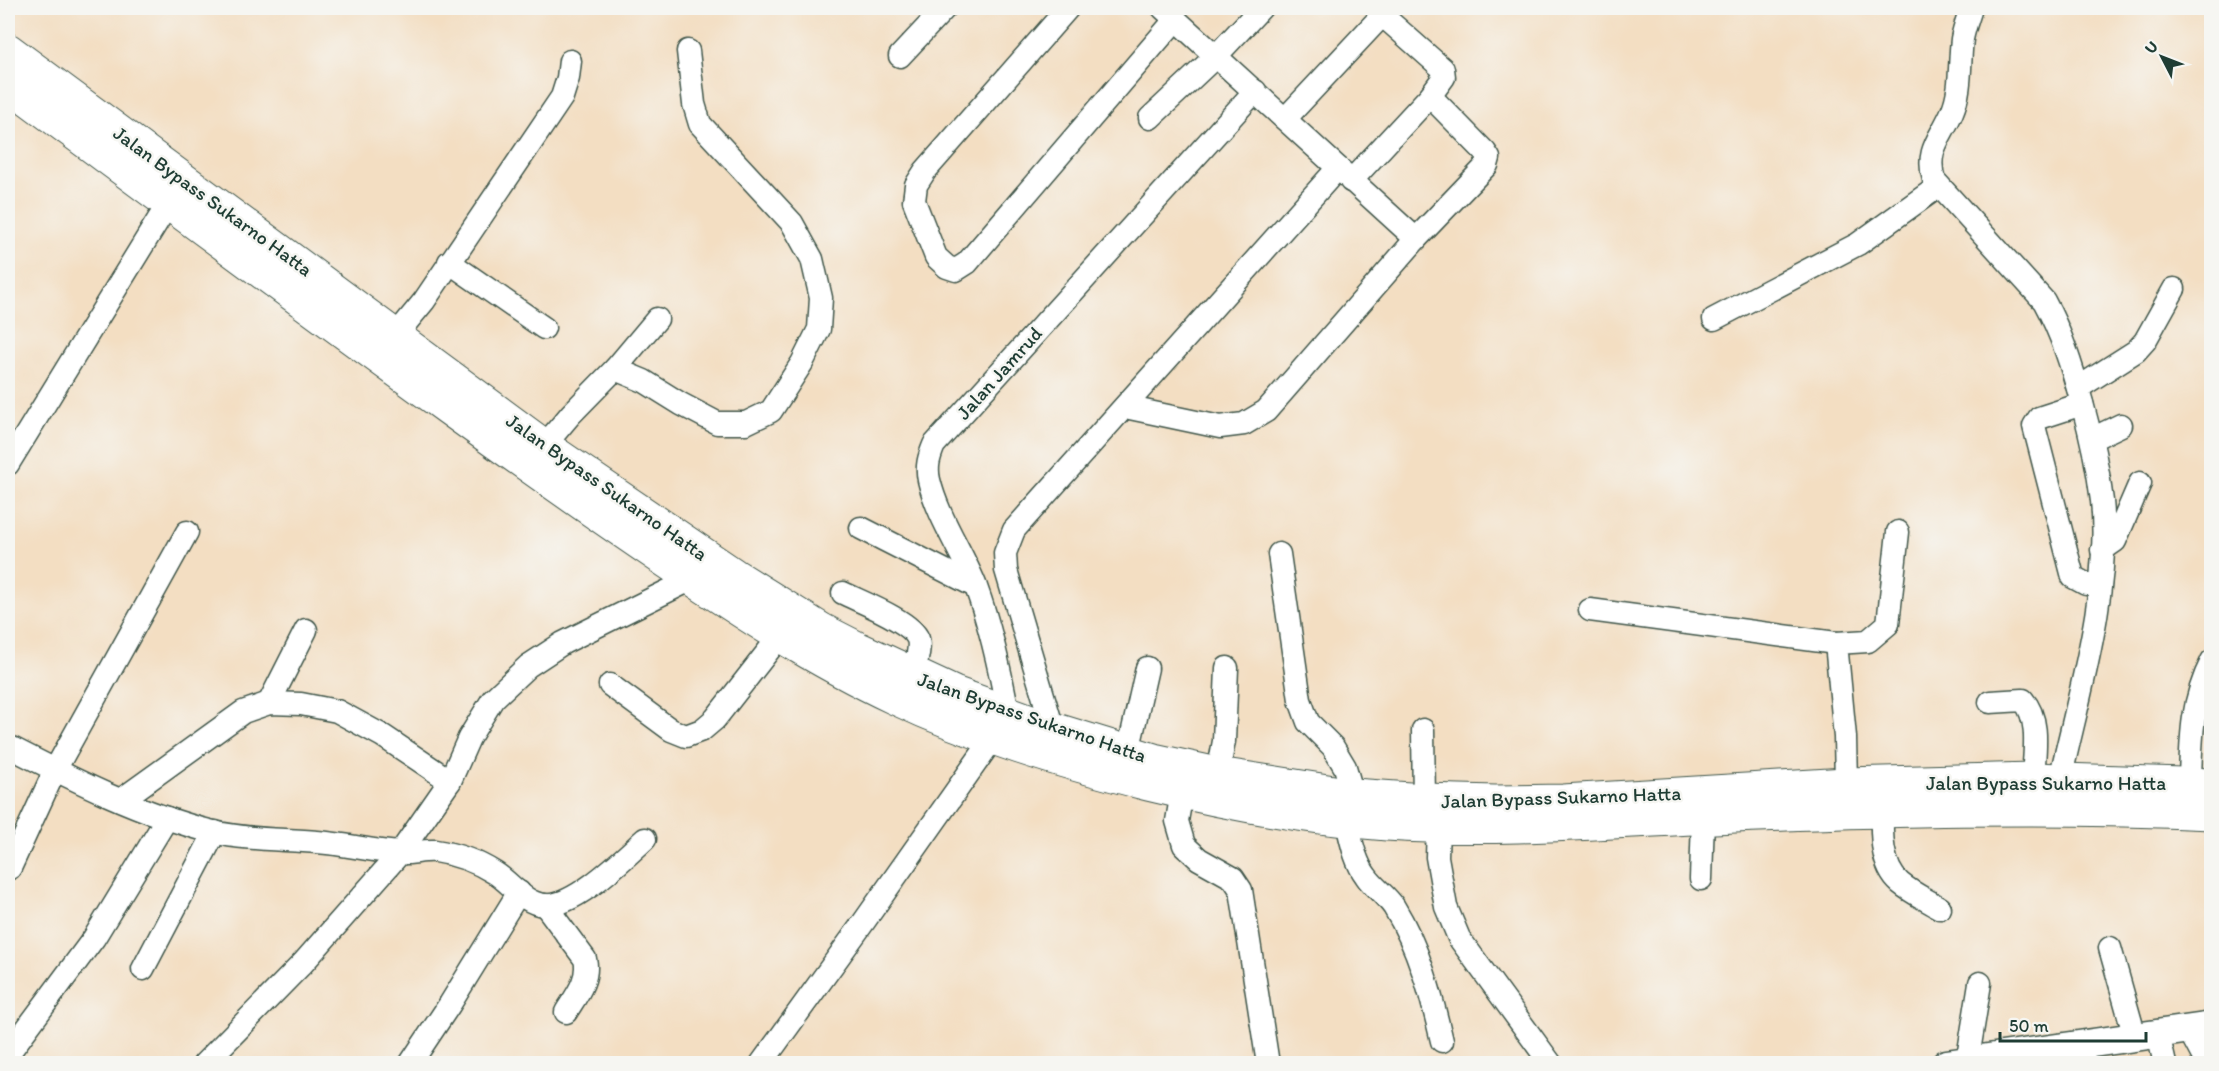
<svg xmlns="http://www.w3.org/2000/svg" width="2219" height="1071" viewBox="0 0 2219 1071" font-family="Itim,sans-serif">
<style>
.lines{fill:none;stroke-linecap:round;stroke-linejoin:round}
.minor-casing{stroke:#3f5549;stroke-width:25}
.major-casing{stroke:#3f5549;stroke-width:31}
.highway-casing{stroke:#3f5549;stroke-width:35}
.minor{stroke:#fff;stroke-width:22}
.major{stroke:#fff;stroke-width:28}
.highway{stroke:#fff;stroke-width:33}
.labels{text-anchor:middle;dominant-baseline:central;stroke-width:5;stroke-linejoin:round;paint-order:stroke}
.street-label{font-size:20px;fill:#1f3d34;stroke:#f6f6f2}
</style>
<rect width="100%" height="100%" fill="#f6f6f2"/>
<filter id="ink" filterUnits="userSpaceOnUse"><feTurbulence type="fractalNoise" baseFrequency=".0167" numOctaves="2"/><feDisplacementMap in="SourceGraphic" scale="12" xChannelSelector="R" yChannelSelector="G"/><feConvolveMatrix kernelMatrix="1 2 1 2 8 2 1 2 1" color-interpolation-filters="sRGB"/></filter>
<filter id="wash" filterUnits="userSpaceOnUse"><feTurbulence type="fractalNoise" baseFrequency=".008" numOctaves="4" result="noise"/><feDisplacementMap in="SourceGraphic" scale="24" xChannelSelector="R" yChannelSelector="G"/><feGaussianBlur stdDeviation="1.35" result="paint"/><feColorMatrix in="noise" values="0 0 0 0 0 0 0 0 0 0 0 0 0 0 0 0 0 1.4 0 .05"/><feComposite in="paint" operator="in"/></filter>
<g filter="url(#wash)">
<rect width="100%" height="100%" fill="#f3dec2"/>
</g>
<g filter="url(#ink)">
<g class="lines">
<defs>
<g id="minor">
<path d="M1068 8 925 171 916 185 914 201 936 257 947 267 956 270 967 263 1176 19"/>
<path d="M1163 8 1416 239"/>
<path d="M1971 8C1968 18 1964 28 1962 39 1959 63 1962 89 1952 112 1941 138 1925 150 1934 180L2044 301C2062 334 2072 367 2082 403 2091 435 2098 468 2102 501 2111 589 2079 694 2060 780"/>
<path d="M900 56 945 8"/>
<path d="M1150 118 1216 56 1261 8"/>
<path d="M1285 119 1389 8"/>
<path d="M1351 181 1430 96 1444 77 1443 69 1382 15"/>
<path d="M449 262 544 328"/>
<path d="M1714 319 1858 244 1939 186"/>
<path d="M396 335 424 301 562 97 568 78 570 61"/>
<path d="M615 369 657 319"/>
<path d="M2078 388 2136 351 2145 341 2174 289"/>
<path d="M2082 404 2039 418 2034 426 2073 577 2086 584H2100"/>
<path d="M1125 407 1220 427 1244 424 1266 411 1416 239 1487 165 1489 158 1485 152 1430 96"/>
<path d="M2092 439 2121 425"/>
<path d="M544 446 571 414 615 369 644 381 681 404 717 423H746L771 411 802 363 819 329 821 298 812 259 792 223 700 124 694 104 688 51"/>
<path d="M8 464 168 204"/>
<path d="M861 528 975 586"/>
<path d="M2102 550 2115 541 2140 483"/>
<path d="M1279 554 1300 700 1308 722 1333 747 1345 767 1353 795"/>
<path d="M843 593C861 602 911 621 918 639 921 648 915 666 913 676"/>
<path d="M1590 610 1836 643"/>
<path d="M610 685 671 730 686 736 702 730 715 719 780 636"/>
<path d="M1990 702 2023 700C2041 720 2034 753 2033 779"/>
<path d="M269 703 306 630"/>
<path d="M1008 713C1000 669 991 628 976 587 962 551 938 518 929 480 926 467 929 457 934 445L1255 91"/>
<path d="M1053 729 1006 570 1005 553 1014 530 1338 168"/>
<path d="M1423 730 1424 800"/>
<path d="M8 746C74 780 141 814 213 832 247 840 283 839 317 842 345 844 372 851 399 853 411 854 423 850 435 851 455 854 478 862 495 873 511 883 524 903 544 905 574 908 624 858 645 839"/>
<path d="M1128 752 1147 668"/>
<path d="M1218 774 1224 741 1227 668"/>
<path d="M2190 783C2191 739 2191 702 2212 661"/>
<path d="M1846 784 1845 737 1836 643 1868 641 1888 624 1898 532"/>
<path d="M1182 792 1177 821 1184 845 1199 859 1233 878 1241 890 1268 1064"/>
<path d="M1882 798C1882 824 1878 864 1900 883 1912 893 1927 900 1940 908"/>
<path d="M121 800 243 712 269 703 301 704 337 711 383 736 450 781"/>
<path d="M1346 819C1351 838 1354 860 1366 876 1373 887 1386 895 1394 907 1419 948 1431 994 1442 1041"/>
<path d="M1438 826 1437 857 1446 907 1459 938 1551 1064"/>
<path d="M10 868 55 770 187 532"/>
<path d="M1701 879 1703 818"/>
<path d="M545 905 585 959C590 979 576 996 566 1012"/>
<path d="M2110 948 2135 1037"/>
<path d="M143 969 215 832"/>
<path d="M2189 1030 2207 1064"/>
<path d="M2158 1034 2165 1064"/>
<path d="M8 1054 94 938 167 818"/>
<path d="M204 1064 303 963 400 853 450 781 469 738 493 699 528 666 563 643 692 579"/>
<path d="M410 1064 450 1004 519 892"/>
<path d="M761 1064 863 923 994 737"/>
<path d="M1967 1064 1980 983"/>
</g>
<path id="major" d="M1946 1064 2212 1026"/>
<g id="highway">
<path d="M8 50 544 446 734 575 822 630 859 649 954 693 1053 729 1154 760 1218 774 1353 795 1424 800 1495 802 1563 801 1846 784 2033 779 2212 785"/>
<path d="M8 84C154 192 300 301 448 408 520 460 592 511 666 561 740 611 814 660 895 698 975 736 1062 762 1148 784 1226 803 1306 818 1387 824 1496 831 1605 822 1714 817 1880 810 2046 805 2212 813"/>
</g>
</defs>
<use href="#minor" class="minor-casing"/>
<use href="#major" class="major-casing"/>
<use href="#highway" class="highway-casing"/>
<use href="#minor" class="minor"/>
<use href="#major" class="major"/>
<use href="#highway" class="highway"/>
</g>
</g>
<g class="labels">
<g class="street-label">
<text transform="translate(213 201) rotate(36)">Jalan Bypass Sukarno Hatta</text>
<text transform="translate(999 373) rotate(-48)">Jalan Jamrud</text>
<text transform="translate(607 487) rotate(35)">Jalan Bypass Sukarno Hatta</text>
<text transform="translate(1032 717) rotate(19)">Jalan Bypass Sukarno Hatta</text>
<text x="2046" y="783">Jalan Bypass Sukarno Hatta</text>
<text transform="translate(1561 797) rotate(-2)">Jalan Bypass Sukarno Hatta</text>
</g>
</g>
<rect width="2219" height="1071" fill="none" stroke="#f6f6f2" stroke-width="30"/>
<g transform="translate(2162 57) rotate(312)" stroke="#f6f6f2" stroke-width="4.5" paint-order="stroke">
<path d="M0-4.5L10 22L0 15L-10 22Z" fill="#1f3d34"/>
<text y="-9" font-size="16" font-weight="bold" text-anchor="middle" fill="#1f3d34">U</text>
</g>
<path d="M2000 1032v9h146v-9" fill="none" stroke="#1f3d34" stroke-width="3"/>
<text x="2009" y="1032" font-size="18" fill="#1f3d34" stroke="#f6f6f2" stroke-width="4.5" paint-order="stroke">50 m</text>
</svg>
